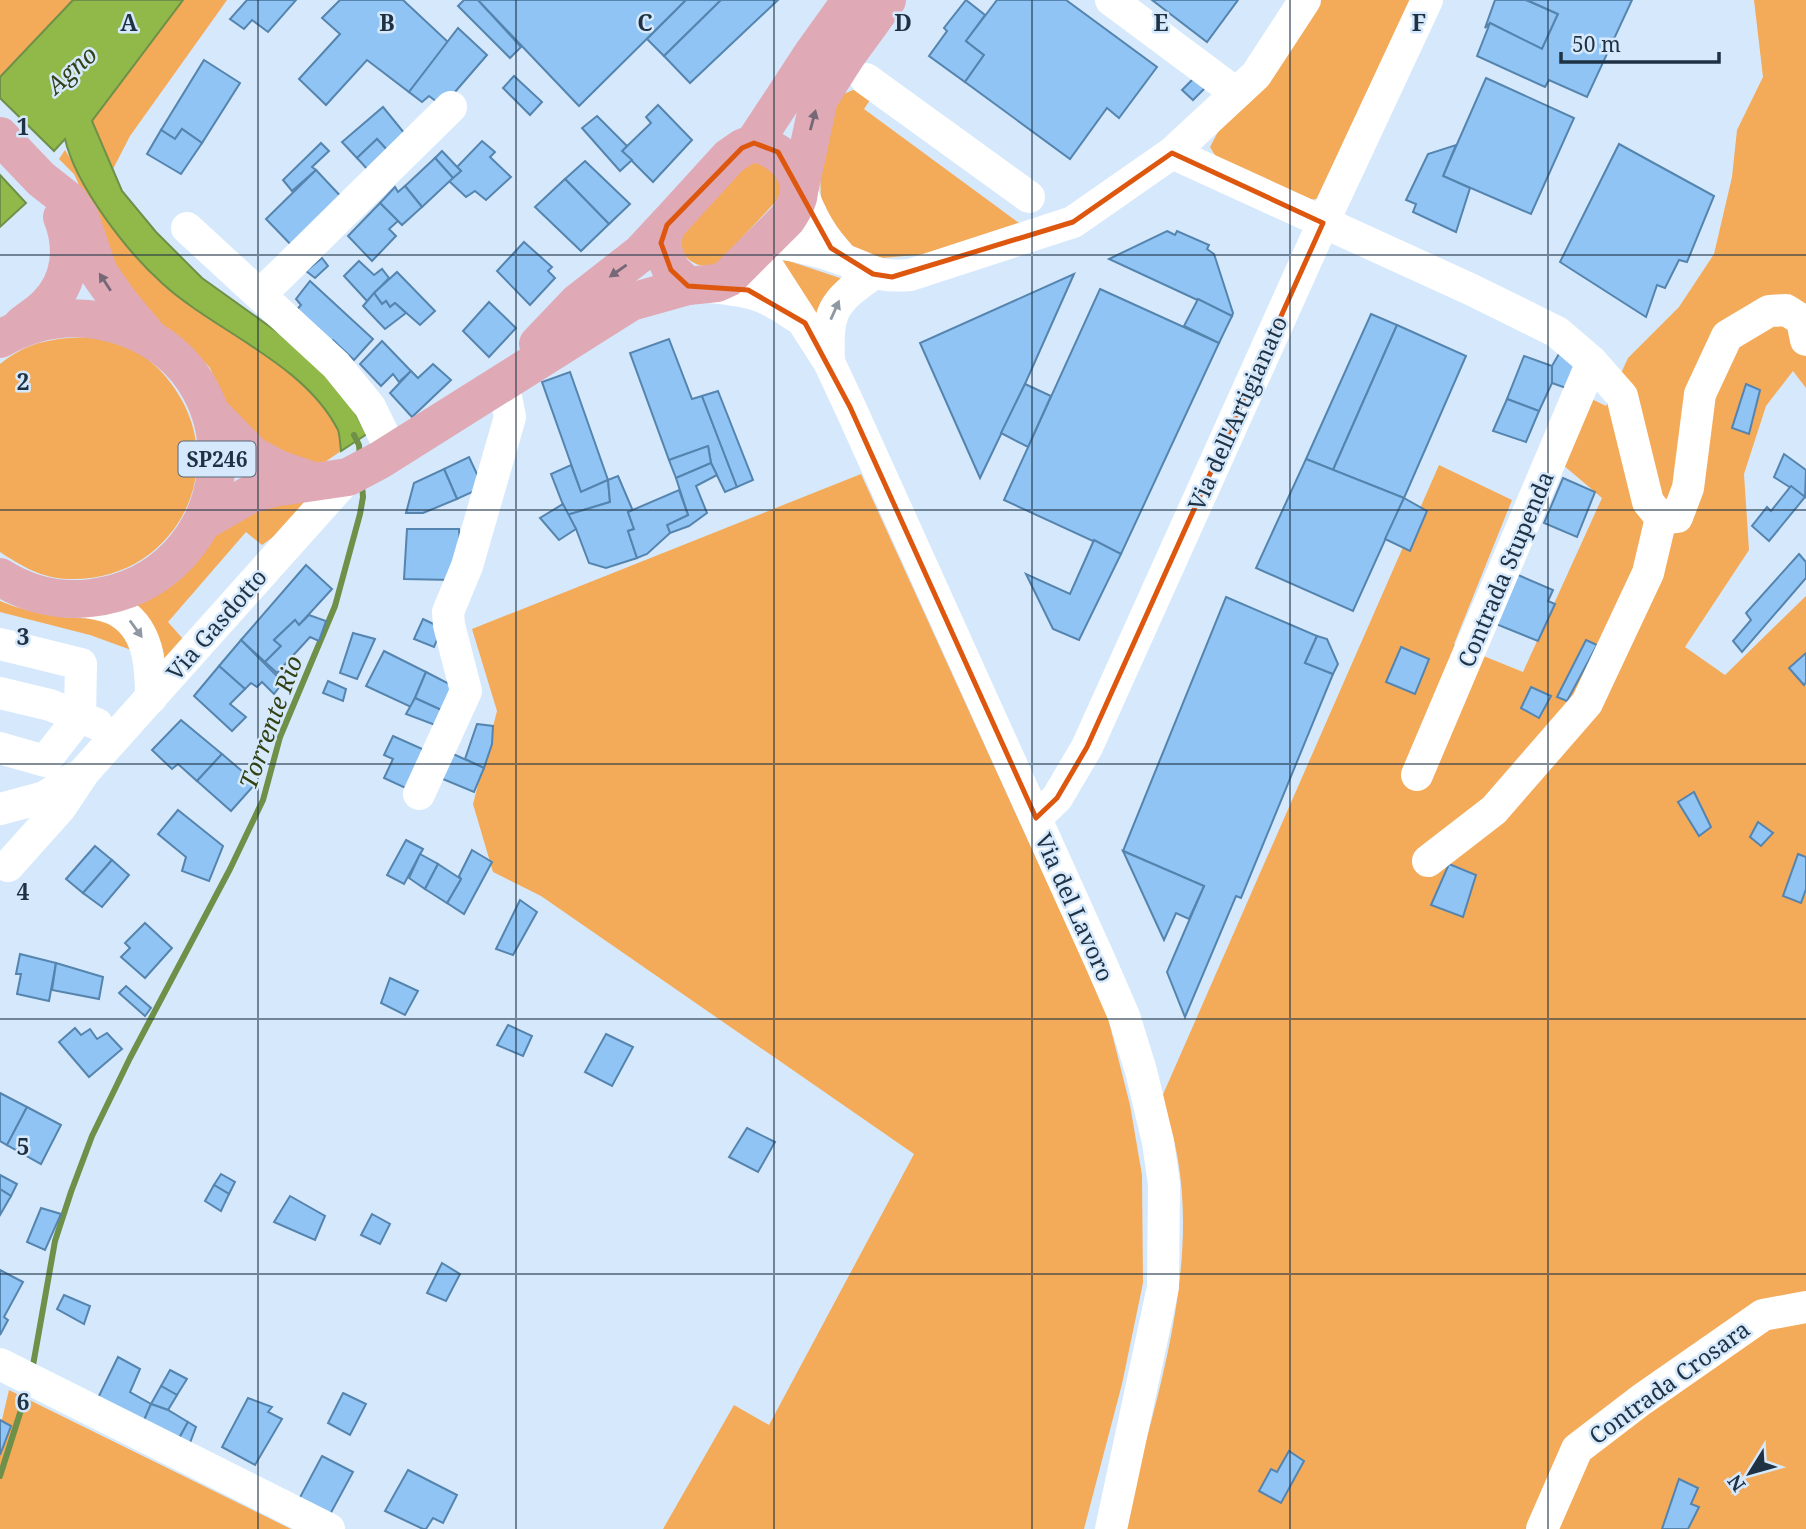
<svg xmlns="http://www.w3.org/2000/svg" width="1806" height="1529" viewBox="0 0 1806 1529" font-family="'Noto Serif',serif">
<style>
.green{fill:#f3aa59}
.water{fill:#90b949;stroke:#6e9048;stroke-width:2}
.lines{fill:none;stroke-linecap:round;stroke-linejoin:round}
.stream{stroke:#6e9048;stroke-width:6}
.building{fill:#8fc4f4;stroke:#5584ae;stroke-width:2}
.minor{stroke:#fff;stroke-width:32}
.major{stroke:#dfaab6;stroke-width:38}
.oneway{fill:#756877}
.oneway2{fill:#8e98a2}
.marked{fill:none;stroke:#de570f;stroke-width:5;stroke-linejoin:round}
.grid{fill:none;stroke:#1e3244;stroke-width:2;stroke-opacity:0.55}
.labels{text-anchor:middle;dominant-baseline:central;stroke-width:5;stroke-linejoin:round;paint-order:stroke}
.shield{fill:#d6e9fc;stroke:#55697b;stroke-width:2}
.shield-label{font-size:21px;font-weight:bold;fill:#1e3244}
.street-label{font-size:23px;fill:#1e3244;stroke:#d6e9fc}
.water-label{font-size:24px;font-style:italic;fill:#324215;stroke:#d6e9fc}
.grid-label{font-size:23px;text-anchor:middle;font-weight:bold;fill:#1e3244;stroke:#d6e9fc;stroke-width:5;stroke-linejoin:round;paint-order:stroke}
</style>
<rect width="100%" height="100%" fill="#d6e9fc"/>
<g class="green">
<path d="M0 0H73L0 77Z"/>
<path d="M183 0H227L130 136 112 171 92 121Z"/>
<path d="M1317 0H1414L1326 192 1316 199 1303 201 1221 165 1210 147 1218 132Z"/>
<path d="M1754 0H1806V388L1793 371 1766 406 1744 474 1749 550 1685 647 1725 675 1806 596V1529H1122C1157 1396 1215 1233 1161 1099L1439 465 1512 500 1454 644 1523 672 1602 498 1549 453 1573 390 1606 406 1628 358 1679 307 1714 254 1732 177 1737 130 1763 77Z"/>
<path d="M853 90 874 94 864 109 1023 226 938 253 882 258 854 248 821 208 820 161 839 96Z"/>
<path d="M65 150C95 197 120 245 162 283 173 293 186 300 197 308 244 340 311 378 338 430 341 436 340 444 341 451L322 464 281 462 226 406 210 368 192 349 133 303 74 174 59 159Z"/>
<path d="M755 161 778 172 783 194 718 263C707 268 698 267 688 259 679 251 679 233 685 224 697 206 727 180 743 164Z"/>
<path d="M776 260 789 261 852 282 820 319Z"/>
<path d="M92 337C104 340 117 342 128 347 147 356 164 372 175 389 233 474 170 583 68 579 43 579 20 565 0 552V364C30 340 55 338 92 337Z"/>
<path d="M861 474 1107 1014 1130 1105 1142 1175 1143 1283 1122 1384 1084 1529H663L734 1405 769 1425 914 1154 541 896 493 872 473 804 497 711 472 629Z"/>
<path d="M314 501 287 527 262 545 246 532 168 622 183 639 159 669 128 606 223 523 249 507Z"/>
<path d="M0 601C17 608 35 613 54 616 94 622 109 609 134 651L90 635 0 612Z"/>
<path d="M9 1390 291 1529H0V1428Z"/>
</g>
<g class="water">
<path d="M73 0H183L92 121 122 191 156 232 202 278 280 334 320 369 348 400 367 434 341 451C340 444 340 436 338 430 304 363 216 332 163 284 127 252 76 186 65 139L54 151 0 98V77Z"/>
<path d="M0 175 26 203 0 227Z"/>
</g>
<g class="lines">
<g class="stream">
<path d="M354 435 359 445 360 457"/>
<path d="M32 1371 55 1241 71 1192 92 1136 130 1058 230 869 263 800 280 737 335 606 360 514 363 497 362 485"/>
<path d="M0 1476 28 1388"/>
</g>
</g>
<g class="building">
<path d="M247 0H296L268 32 252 20 244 29 230 19Z"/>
<path d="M340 0H403L448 42 409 92 367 60 326 105 299 79 340 34 322 18Z"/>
<path d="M478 0 521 47 510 58 458 6 464 0Z"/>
<path d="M478 0H686L579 106Z"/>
<path d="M686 0H721L664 56 647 39Z"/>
<path d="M721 0H778L690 83 664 56Z"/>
<path d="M966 0 985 15 966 41 984 55 965 82 929 56 947 31 944 28Z"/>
<path d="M997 0H1066L1157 67 1119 118 1107 108 1070 159 965 82 984 55 966 41Z"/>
<path d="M1152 0H1238L1207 42Z"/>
<path d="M1495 0H1526L1558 14 1542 49 1490 23 1485 28Z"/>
<path d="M1527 0H1632L1587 97 1549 80 1545 87 1477 56 1490 23 1542 49 1558 14Z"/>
<path d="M458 28 487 55 448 100 437 102 429 96 422 102 409 92Z"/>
<path d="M204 60 240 83 202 143 182 129 175 139 161 130Z"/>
<path d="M1198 74 1209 84 1193 100 1182 90Z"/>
<path d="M514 76 542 102 530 115 503 88Z"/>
<path d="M1486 78 1574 118 1531 214 1443 176Z"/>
<path d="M658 105 692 140 653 182 622 151 651 123 646 117Z"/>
<path d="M383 107 405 134 388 151 377 139 357 158 342 142Z"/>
<path d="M597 116 627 146 622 151 632 160 620 171 582 128Z"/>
<path d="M182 129 202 143 181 174 147 154 161 130 175 139Z"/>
<path d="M377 139 388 151 369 171 357 158Z"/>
<path d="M482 141 495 152 490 157 511 177 486 200 475 191 466 197 449 181 461 171 457 167Z"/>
<path d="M321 143 329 151 312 167 316 170 292 191 283 180Z"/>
<path d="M1619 144 1714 196 1687 262 1679 260 1665 288 1657 285 1646 317 1560 262Z"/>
<path d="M1456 145 1443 176 1470 188 1456 232 1413 212 1416 204 1406 200 1428 154Z"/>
<path d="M442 151 461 171 453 178 435 158Z"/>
<path d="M435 158 453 178 422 207 405 186Z"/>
<path d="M585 161 630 204 609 224 565 179Z"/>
<path d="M316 170 347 203 298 252 266 219Z"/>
<path d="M565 179 609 224 581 251 535 207Z"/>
<path d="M405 186 422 207 402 225 380 203 395 187 398 192Z"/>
<path d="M380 203 398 221 389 229 396 236 372 261 348 236Z"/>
<path d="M1167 231 1175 235 1177 231 1209 245 1207 249 1214 254 1233 313 1232 316 1109 259Z"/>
<path d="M524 242 552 267 548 271 555 278 530 305 497 271Z"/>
<path d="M322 258 328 266 315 278 306 271Z"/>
<path d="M359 261 374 275 382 269 389 278 367 301 344 276Z"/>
<path d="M397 272 435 311 420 325 395 303 390 307 386 301 382 304 374 293Z"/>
<path d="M1074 274 1025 384 980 478 920 343Z"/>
<path d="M310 281 373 339 354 360 333 340 327 345 294 313 301 305 296 299Z"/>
<path d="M1100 289 1219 343 1121 554 1004 500Z"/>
<path d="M374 293 382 304 386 301 390 307 395 303 406 313 385 329 363 306Z"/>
<path d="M1198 299 1232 316 1219 343 1184 326Z"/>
<path d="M489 302 516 328 489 357 463 331Z"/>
<path d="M1371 314 1397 325 1333 470 1306 459Z"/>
<path d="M1397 325 1466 356 1404 498 1333 470Z"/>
<path d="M669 339 692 399 702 396 737 487 725 492 711 463 708 446 669 460 630 353Z"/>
<path d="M382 341 411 371 399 382 393 374 381 386 360 364Z"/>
<path d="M1560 352 1577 361 1566 388 1552 383V366Z"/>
<path d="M1524 356 1552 366V383L1539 411 1507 399Z"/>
<path d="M433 364 451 380 412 417 390 393 411 371 418 378Z"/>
<path d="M570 372 608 480 581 492 542 382Z"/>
<path d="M1025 384 1051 396 1028 447 1001 433Z"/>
<path d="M1746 384 1760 390 1749 434 1732 428Z"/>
<path d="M718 391 753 480 737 487 702 396Z"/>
<path d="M1507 399 1539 411 1526 442 1493 431Z"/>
<path d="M708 446 711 463 676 478 669 460Z"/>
<path d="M1784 454 1806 470 1805 497 1774 477Z"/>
<path d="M469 457 483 487 457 499 444 469Z"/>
<path d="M1306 459 1404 498 1353 611 1256 568Z"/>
<path d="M711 463 717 475 696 486 707 513 689 526 670 533 667 525 688 515 676 478Z"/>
<path d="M571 465 581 492 608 480 610 502 567 515 551 474Z"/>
<path d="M444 469 457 499 423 513H406L414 483Z"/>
<path d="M618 476 633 511 628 512 634 529 628 531 637 558 606 568 589 563 576 529 567 515 610 502 608 480Z"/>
<path d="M1563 478 1595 492 1577 537 1544 523Z"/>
<path d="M1791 486 1805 497 1769 541 1752 526 1767 507 1771 511Z"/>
<path d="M679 490 688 515 667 525 670 533 647 554 637 558 628 531 634 529 628 512Z"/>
<path d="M1404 498 1427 511 1410 551 1385 539Z"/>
<path d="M563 504 576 529 559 540 540 518Z"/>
<path d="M407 529H459L461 562 452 580 404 579Z"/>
<path d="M1094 540 1121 554 1079 640 1053 629 1026 574 1070 594Z"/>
<path d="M1799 554 1806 562V578L1742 652 1733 641 1751 620 1746 613Z"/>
<path d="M306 565 332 589 299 625 295 620 274 640 281 646 265 662 241 640Z"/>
<path d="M1511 572 1553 590 1548 601 1555 604 1538 641 1491 622Z"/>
<path d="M1226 597 1317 636 1305 663 1333 674 1241 898 1236 896 1185 1017 1167 972 1204 886 1123 851Z"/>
<path d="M309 615 326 621 319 641 310 637 277 673 265 662 281 646 274 640 295 620 299 625Z"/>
<path d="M423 619 442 628 434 647 414 639Z"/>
<path d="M353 633 375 639 357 679 340 673Z"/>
<path d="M1317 636 1327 639 1338 664 1333 674 1305 663Z"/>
<path d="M241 640 283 682 274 694 262 682 257 687 251 683 245 689 219 666Z"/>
<path d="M1586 640 1597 645 1567 701 1557 697Z"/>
<path d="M1401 647 1429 659 1415 694 1386 682Z"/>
<path d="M384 651 426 672 411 707 366 686Z"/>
<path d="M1806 653V682L1804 685 1789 668Z"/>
<path d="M219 666 245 689 230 704 246 717 232 731 194 696Z"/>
<path d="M426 672 457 688 448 713 415 698Z"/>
<path d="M328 681 346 689 343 701 323 693Z"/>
<path d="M1531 687 1551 696 1539 718 1521 708Z"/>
<path d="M415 698 448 713 443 728 406 714Z"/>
<path d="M181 720 222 754 197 781 178 764 172 769 152 750Z"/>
<path d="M477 724 493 726 492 744 484 768 465 759Z"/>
<path d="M393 736 429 752 412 791 384 778 393 759 384 755Z"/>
<path d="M451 753 484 768 474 792 438 777Z"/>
<path d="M222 754 256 783 231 811 197 781Z"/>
<path d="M1694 792 1711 827 1699 836 1678 802Z"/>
<path d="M178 810 223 846 209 881 182 871 186 857 158 834Z"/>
<path d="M1758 822 1773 833 1761 846 1750 837Z"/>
<path d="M406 840 423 849 404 884 387 875Z"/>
<path d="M95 846 112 860 83 893 66 879Z"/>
<path d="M472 850 492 862 464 914 447 903 461 879 459 876Z"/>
<path d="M1123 851 1204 886 1189 919 1176 913 1164 940Z"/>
<path d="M420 854 438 864 425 889 409 878Z"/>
<path d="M1798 854 1806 857V889L1801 903 1783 896Z"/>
<path d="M112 860 129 875 102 907 83 893Z"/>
<path d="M438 864 461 879 447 903 425 889Z"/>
<path d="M1449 864 1476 875 1463 917 1431 905Z"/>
<path d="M520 900 537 912 513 955 496 949Z"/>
<path d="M145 923 172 948 145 978 121 957 130 948 125 943Z"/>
<path d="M20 954 56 963 49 1001 17 994 21 974H16Z"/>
<path d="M56 963 103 977 99 999 52 990Z"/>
<path d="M390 978 418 991 405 1015 381 1003Z"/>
<path d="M126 986 151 1008 145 1016 119 993Z"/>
<path d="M508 1025 532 1036 523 1056 497 1045Z"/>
<path d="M75 1028 81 1035 90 1029 97 1039 107 1033 122 1049 89 1077 59 1042Z"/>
<path d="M606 1034 633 1047 612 1086 585 1072Z"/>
<path d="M0 1093 27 1107 7 1145 0 1141Z"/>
<path d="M27 1107 61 1125 41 1164 7 1145Z"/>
<path d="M747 1128 775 1142 758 1172 729 1157Z"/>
<path d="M221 1174 235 1182 229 1194 214 1185Z"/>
<path d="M0 1175 17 1184 11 1196 0 1189Z"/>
<path d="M214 1185 229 1194 221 1211 205 1201Z"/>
<path d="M0 1189 11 1196 0 1215Z"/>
<path d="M290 1196 325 1216 315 1240 274 1222Z"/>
<path d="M41 1208 61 1214 45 1250 27 1242Z"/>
<path d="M372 1214 390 1224 380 1244 361 1235Z"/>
<path d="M442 1263 460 1274 446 1301 427 1293Z"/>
<path d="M0 1270 23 1282 4 1317 8 1320 0 1335Z"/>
<path d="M64 1295 90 1306 84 1324 57 1309Z"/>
<path d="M118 1357 140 1369 130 1392 151 1404 142 1425 96 1402Z"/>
<path d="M170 1370 187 1379 177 1395 161 1386Z"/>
<path d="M161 1386 177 1395 168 1410 151 1404Z"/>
<path d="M343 1393 366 1404 350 1435 328 1423Z"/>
<path d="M248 1398 272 1407 268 1412 282 1419 255 1465 222 1447Z"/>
<path d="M151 1404 168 1410 188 1422 177 1442 142 1425Z"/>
<path d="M0 1420 11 1426 0 1455Z"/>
<path d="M188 1422 196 1427 188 1448 177 1442Z"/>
<path d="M1289 1451 1304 1461 1281 1503 1259 1491 1271 1469 1277 1472Z"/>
<path d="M322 1456 353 1472 327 1520 297 1503Z"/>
<path d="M408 1470 457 1495 443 1523 433 1518 426 1529H423L385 1511Z"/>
<path d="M1679 1479 1698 1488 1691 1504 1699 1507 1688 1529H1662Z"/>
</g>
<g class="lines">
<g class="minor">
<path d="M1111 0 1236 93"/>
<path d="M866 79 1029 197"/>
<path d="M1172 153 1472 290 1557 332 1592 362 1622 396 1648 502 1661 518 1677 517 1688 488 1700 394 1727 336 1769 311 1786 310 1802 320 1806 340"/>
<path d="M800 187C810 215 822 238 843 259"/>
<path d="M187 228 336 365 370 407 392 452"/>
<path d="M766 241C792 245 817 250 841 259 872 269 874 278 910 275L1073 222 1172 153 1256 75 1305 0"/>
<path d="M757 250 829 362 850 407 1101 963 1124 1016 1141 1071 1158 1142 1164 1184 1163 1287 1111 1529"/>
<path d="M700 286C740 290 762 291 795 316"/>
<path d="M260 295 451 107"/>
<path d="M829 362C827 312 831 303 873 274"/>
<path d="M78 600C90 603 105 604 116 610 149 627 151 665 151 698"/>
<path d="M0 644 81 664 80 716 45 761 0 748"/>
<path d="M0 693 50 705 97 724"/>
<path d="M1417 775 1592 362"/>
<path d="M419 794 466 691 449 625 448 612 467 566 510 417 503 382"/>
<path d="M0 809 45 797 74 778"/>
<path d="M1036 818 1057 798 1087 747 1323 223 1427 0"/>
<path d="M1428 861 1494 810 1587 703 1648 573 1661 518"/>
<path d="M8 866 60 808 84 772 348 477"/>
<path d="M0 1364 329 1529"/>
<path d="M1542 1529 1577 1449 1641 1400 1763 1315 1806 1307"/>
</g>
<g class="major">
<path d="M0 136 41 179 69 201 80 217 99 273 120 303 146 334"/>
<path d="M754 143C775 147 798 165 799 188 800 199 793 210 787 219L728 278 717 283 688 286 671 270 665 256 661 243 667 225 729 157 742 148Z"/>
<path d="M754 143 813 53 851 0"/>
<path d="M800 187 819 99 847 55 887 0"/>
<path d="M21 326C29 319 40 313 47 305 71 282 74 247 62 217"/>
<path d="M0 339C40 316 84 312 127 328 265 380 237 581 91 598 59 602 27 594 0 577"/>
<path d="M538 344 577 303 641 253 667 225"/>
<path d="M210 412 252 455 278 469 313 481"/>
<path d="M204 521 249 495 273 488 348 477 380 460 631 302 688 286"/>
</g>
</g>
<defs><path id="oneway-solid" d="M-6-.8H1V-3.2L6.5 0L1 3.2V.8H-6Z" transform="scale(1.75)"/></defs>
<g class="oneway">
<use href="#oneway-solid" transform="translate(813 120) rotate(-75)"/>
<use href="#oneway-solid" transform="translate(618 271) rotate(145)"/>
<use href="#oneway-solid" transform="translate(105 282) rotate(-123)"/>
</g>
<g class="oneway2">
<use href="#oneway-solid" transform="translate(835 310) rotate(-66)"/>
<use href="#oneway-solid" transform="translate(136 629) rotate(54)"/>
</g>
<path class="marked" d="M754 143 778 152 831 248 873 274 892 277 1073 222 1172 153 1323 223 1087 747 1057 798 1036 818 850 407 805 323 748 290 688 286 671 270 661 243 667 225 742 148Z"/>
<path class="grid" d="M258 0V1529M516 0V1529M774 0V1529M1032 0V1529M1290 0V1529M1548 0V1529M0 255H1806M0 510H1806M0 764H1806M0 1019H1806M0 1274H1806"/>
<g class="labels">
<rect class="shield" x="178.5" y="441.5" width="77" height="35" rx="5"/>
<g class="shield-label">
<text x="217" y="459">SP246</text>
</g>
<g class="street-label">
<text transform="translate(1237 413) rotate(-66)">Via dell'Artigianato</text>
<text transform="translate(1505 569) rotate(-67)">Contrada Stupenda</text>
<text transform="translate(216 624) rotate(-49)">Via Gasdotto</text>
<text transform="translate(1075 907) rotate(66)">Via del Lavoro</text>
<text transform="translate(1669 1382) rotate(-36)">Contrada Crosara</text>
</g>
<g class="water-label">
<text transform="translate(71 69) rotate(-42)">Agno</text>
<text transform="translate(270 722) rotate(-70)">Torrente Rio</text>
</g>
</g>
<g class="grid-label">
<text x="129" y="31">A</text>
<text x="387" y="31">B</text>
<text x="645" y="31">C</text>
<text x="903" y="31">D</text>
<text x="1161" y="31">E</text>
<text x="1419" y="31">F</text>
<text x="23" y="135">1</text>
<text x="23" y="390">2</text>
<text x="23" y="645">3</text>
<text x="23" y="900">4</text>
<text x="23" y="1155">5</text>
<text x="23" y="1410">6</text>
</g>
<g transform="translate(1750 1473) rotate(233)" stroke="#d6e9fc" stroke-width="5" paint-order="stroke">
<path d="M0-5L12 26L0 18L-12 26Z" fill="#1e3244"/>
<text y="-10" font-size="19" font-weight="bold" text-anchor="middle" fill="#1e3244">N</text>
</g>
<path d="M1561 52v10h158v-10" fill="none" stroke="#1e3244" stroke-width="3.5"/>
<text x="1572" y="52" font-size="21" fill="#1e3244" stroke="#d6e9fc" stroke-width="5" paint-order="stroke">50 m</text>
</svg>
